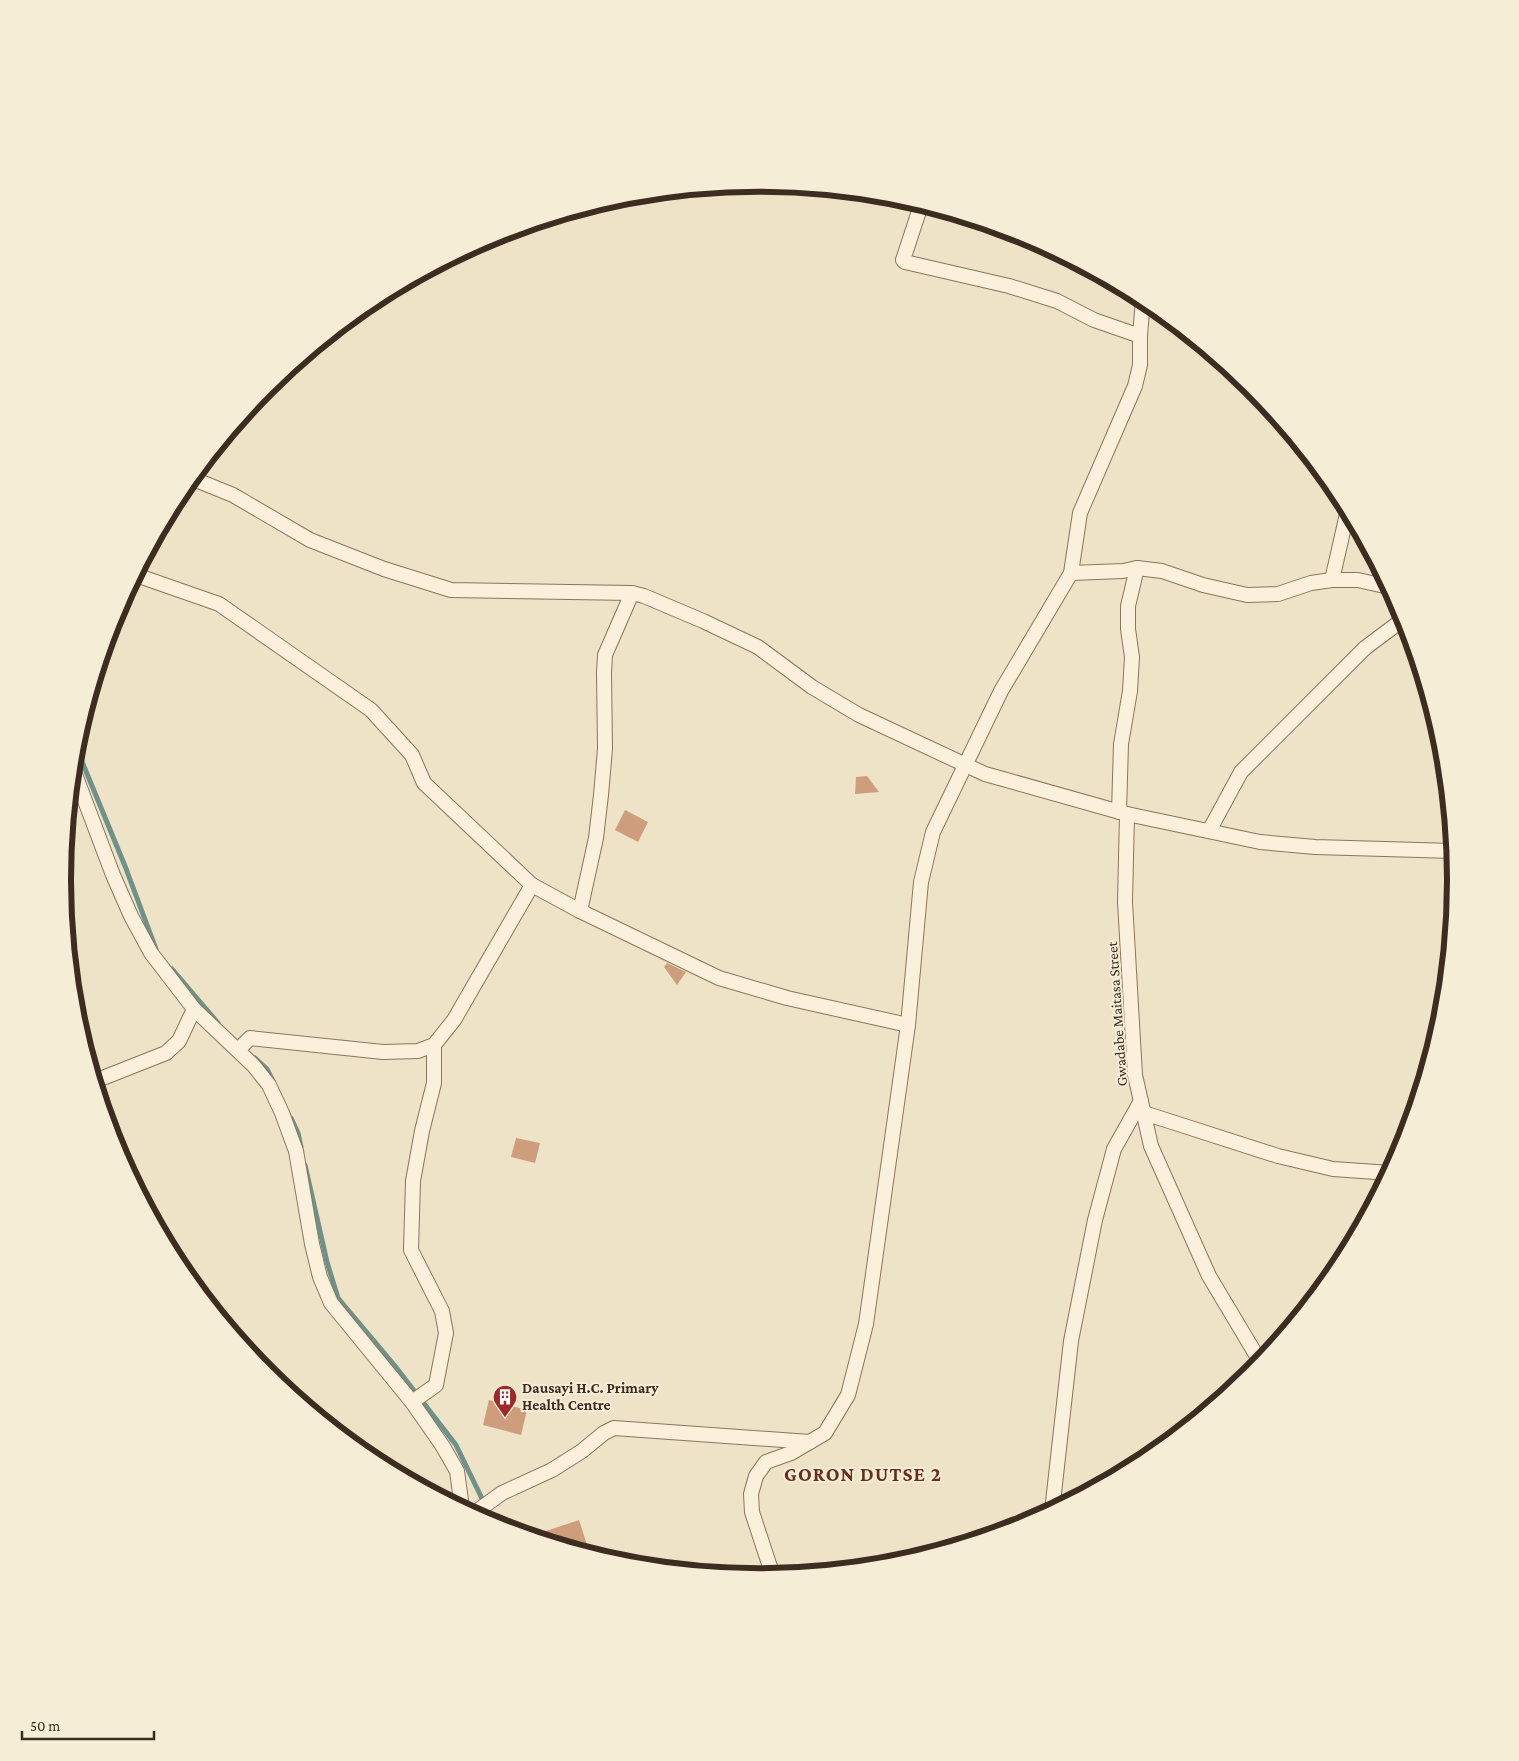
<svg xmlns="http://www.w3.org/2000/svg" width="1519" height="1761" viewBox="0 0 1519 1761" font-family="'Crimson Pro',serif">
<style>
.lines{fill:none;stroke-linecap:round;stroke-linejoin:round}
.stream{stroke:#6e9289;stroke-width:5}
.building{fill:#ce9e7c}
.street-casing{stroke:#8b755c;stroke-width:16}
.street{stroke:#faf0db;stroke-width:14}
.labels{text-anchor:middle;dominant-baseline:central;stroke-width:4;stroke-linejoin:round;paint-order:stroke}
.street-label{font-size:15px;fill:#3c2d20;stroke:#f6edd7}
.poi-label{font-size:15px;font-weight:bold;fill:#3c2d20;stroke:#f6edd7;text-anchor:start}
.district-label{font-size:20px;font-weight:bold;letter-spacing:1px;fill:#692e1e;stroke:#f6edd7}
.rim{fill:none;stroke:#3c2d20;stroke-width:6}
</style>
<rect width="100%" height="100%" fill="#efe3c7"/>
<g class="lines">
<g class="stream">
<path d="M76 747 125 866 156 949"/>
<path d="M172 969 218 1023"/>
<path d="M255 1058 267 1069 273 1081"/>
<path d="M291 1118 298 1133 301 1147"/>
<path d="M305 1165 327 1262 338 1298 395 1366 456 1445 489 1513 492 1524"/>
</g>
</g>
<g class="building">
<path d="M867 776 879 792 855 794 856 777Z"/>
<path d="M625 810 648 822 638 842 615 830Z"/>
<path d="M667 963 686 972 677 985 664 967Z"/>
<path d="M516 1138 540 1143 535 1163 511 1157Z"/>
<path d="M489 1400 527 1410 521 1435 483 1425Z"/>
<path d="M579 1520 590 1554 531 1536Z"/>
</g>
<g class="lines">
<defs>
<g id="street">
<path d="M921 205 903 260 905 262 1009 286 1057 301 1094 320 1140 336"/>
<path d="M191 480 201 482 233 495 310 540 384 569 451 590 632 593 644 596 703 621 758 647 812 687 859 715 985 774 1003 779 1127 814 1260 842 1315 847 1454 851"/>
<path d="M1071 573 1123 571 1137 568 1162 571 1203 585 1247 595 1278 594 1311 583 1332 580H1358L1389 587"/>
<path d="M136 575 219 604 371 710 412 755 424 783 532 885 580 911 719 978 787 998 908 1025"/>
<path d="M1332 580 1347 514 1349 513"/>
<path d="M73 769 113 875 131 916 151 953 194 1009 254 1066 269 1085 282 1113 296 1151 312 1244 320 1277 331 1303 412 1402 442 1445 457 1471 462 1508"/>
<path d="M1119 812 1121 744 1130 691 1132 657 1128 629V606L1137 568"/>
<path d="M1127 814 1125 902 1135 1075 1151 1146 1209 1276 1261 1363"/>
<path d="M1209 831 1241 772 1365 648 1405 618"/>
<path d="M580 911 596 838 601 795 605 749 604 673 605 655 632 593"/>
<path d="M238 1050 250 1038 383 1052 418 1051 434 1045 454 1020 532 885"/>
<path d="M95 1081 166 1053 179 1041 194 1009"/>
<path d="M1144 1113 1278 1156 1333 1169 1390 1173"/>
<path d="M412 1402 436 1385 446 1333 442 1311 411 1250 413 1181 422 1131 434 1083V1045"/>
<path d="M1052 1511 1071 1341 1095 1220 1114 1149 1141 1101"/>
<path d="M473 1514 502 1493 552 1470 582 1451 604 1433 614 1428 810 1442"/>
<path d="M773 1576 752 1512 751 1494 756 1476 766 1462 791 1453 825 1433 848 1395 866 1324 908 1025 921 882 933 832 1001 691 1071 573 1080 513 1135 386 1140 365V336L1143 299"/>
</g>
</defs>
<use href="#street" class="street-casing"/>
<use href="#street" class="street"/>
</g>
<defs>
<symbol id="building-pin" viewBox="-11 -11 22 30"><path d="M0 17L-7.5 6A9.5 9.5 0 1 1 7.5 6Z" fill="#9c2a2b" stroke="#f6edd7"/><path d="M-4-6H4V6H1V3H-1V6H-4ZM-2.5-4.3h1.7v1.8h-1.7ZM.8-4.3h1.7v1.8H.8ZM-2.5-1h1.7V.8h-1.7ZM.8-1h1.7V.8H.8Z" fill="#fff"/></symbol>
</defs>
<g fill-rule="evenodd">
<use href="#building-pin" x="491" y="1383" width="28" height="38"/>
</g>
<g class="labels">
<g class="street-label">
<text transform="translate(1117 1014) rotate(-94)">Gwadabe Maitasa Street</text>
</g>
<g class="poi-label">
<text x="522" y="1388">Dausayi H.C. Primary<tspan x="522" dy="17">Health Centre</tspan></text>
</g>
<g class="district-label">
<text x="863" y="1474">GORON DUTSE 2</text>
</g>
</g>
<path d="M0 0H1519V1761H0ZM71 880a688 688 0 1 1 1376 0a688 688 0 1 1-1376 0Z" fill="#f6edd7" fill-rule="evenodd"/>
<path class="rim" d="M71 880a688 688 0 1 1 1376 0a688 688 0 1 1-1376 0Z"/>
<path d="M22 1731v8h132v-8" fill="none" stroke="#3c2d20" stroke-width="2.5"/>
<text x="30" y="1731" font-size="15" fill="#3c2d20" stroke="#f6edd7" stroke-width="4" paint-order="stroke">50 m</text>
</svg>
